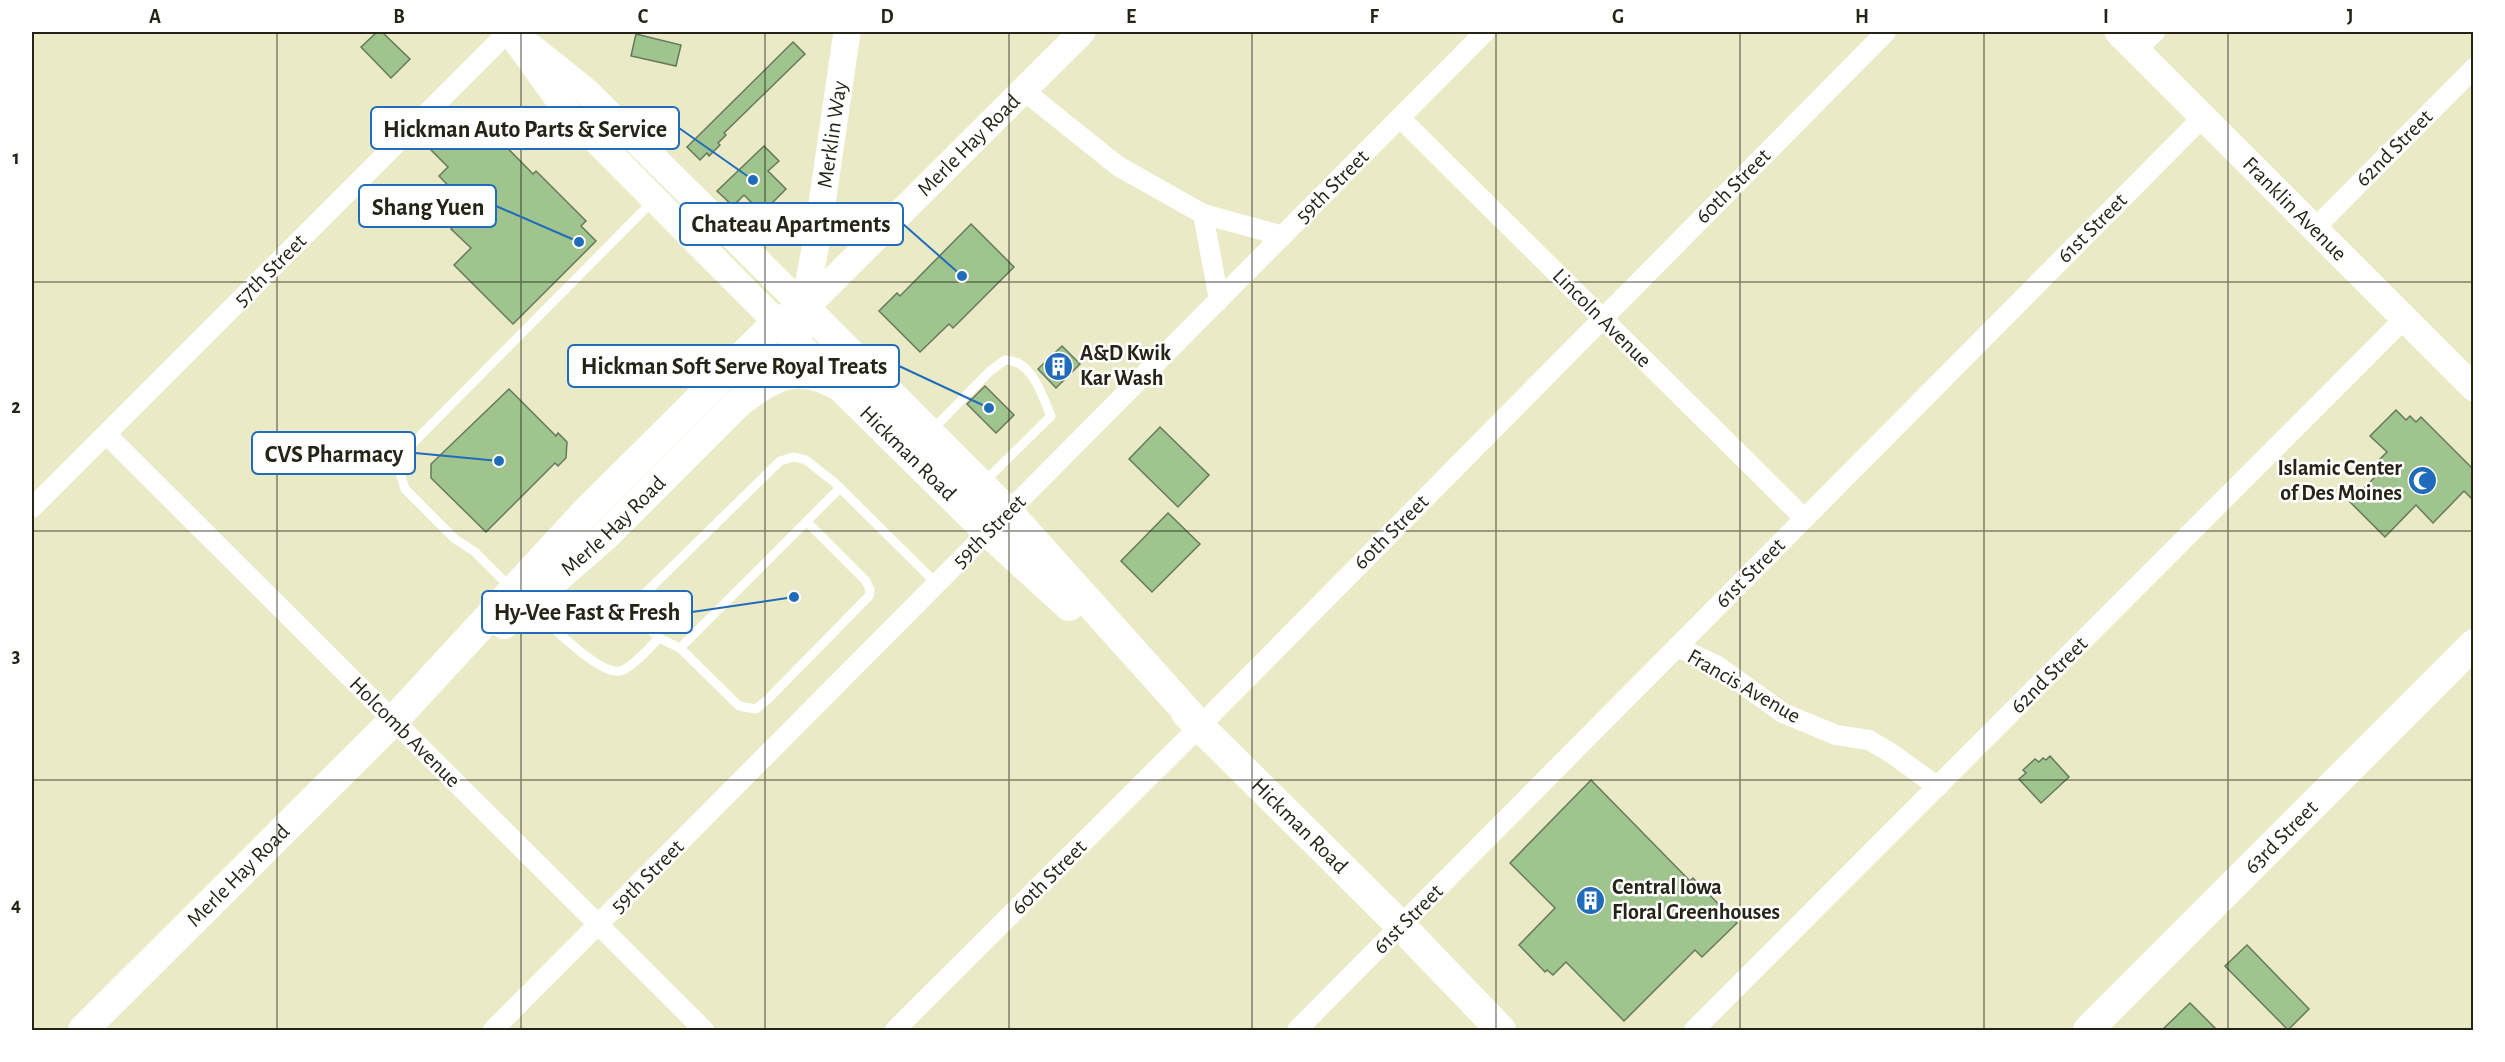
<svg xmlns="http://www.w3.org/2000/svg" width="2505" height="1062" viewBox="0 0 2505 1062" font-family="'Alegreya Sans',sans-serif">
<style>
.building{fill:#9fc48d;stroke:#66795d;stroke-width:1.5}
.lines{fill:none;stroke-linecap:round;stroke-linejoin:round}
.lane{stroke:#fff;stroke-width:9}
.street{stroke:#fff;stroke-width:20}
.secondary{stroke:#fff;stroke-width:27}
.primary{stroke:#fff;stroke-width:30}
.grid{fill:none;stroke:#252416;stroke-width:1.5;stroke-opacity:0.55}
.labels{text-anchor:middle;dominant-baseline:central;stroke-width:5;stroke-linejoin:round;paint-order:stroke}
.street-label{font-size:22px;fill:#252416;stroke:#fff}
.poi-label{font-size:22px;font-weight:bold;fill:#252416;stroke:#fff;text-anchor:start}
.leader{fill:none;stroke:#206cbb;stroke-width:2}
.callout-dot{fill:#206cbb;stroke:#fff;stroke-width:2}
.callout{fill:#fff;stroke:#206cbb;stroke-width:2}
.callout-label{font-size:24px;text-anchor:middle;font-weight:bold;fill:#252416}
.neatline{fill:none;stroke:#252416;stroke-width:2}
.grid-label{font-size:20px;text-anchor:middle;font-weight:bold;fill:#252416}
</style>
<rect width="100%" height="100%" fill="#ebeac6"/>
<g class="building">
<path d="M377 32H382L410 59 391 78 361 47Z"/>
<path d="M636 34 681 45 676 66 631 56Z"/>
<path d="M793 42 805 54 724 133 726 135 718 143 720 145 709 156 707 153 700 160 687 147Z"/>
<path d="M464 108 474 118 476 116 533 174 536 171 586 221 581 226 596 241 513 324 454 265 471 248 451 229 471 209 439 176 448 167 426 145Z"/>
<path d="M764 146 779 161 768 171 786 189 762 213 744 195 733 206 717 191Z"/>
<path d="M971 224 1014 267 953 328 949 324 920 352 879 311 897 293 900 296Z"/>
<path d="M1062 346 1080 364 1056 388 1038 369Z"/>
<path d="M985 386 1014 415 996 433 967 404Z"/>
<path d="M509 389 556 436 558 433 567 442 566 458 558 466 555 463 486 532 431 478V464Z"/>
<path d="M2396 410 2406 420 2410 416 2416 422 2421 417 2474 470V501L2464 491 2433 523 2416 505 2385 537 2350 502 2382 470 2376 463 2387 452 2370 436Z"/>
<path d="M1160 427 1209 475 1178 507 1129 459Z"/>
<path d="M1168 513 1200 544 1152 592 1121 561Z"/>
<path d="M2050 756 2069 777 2041 803 2019 779 2026 773 2023 770 2035 759 2039 762 2043 758 2046 760Z"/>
<path d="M1591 780 1690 881 1693 878 1737 923 1702 957 1695 950 1624 1021 1566 962 1553 975 1547 970 1545 972 1519 945 1555 908 1510 863Z"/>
<path d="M2247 945 2309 1009 2288 1030 2225 966Z"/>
<path d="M2190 1003 2217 1030H2162Z"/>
</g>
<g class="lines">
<g class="lane">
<path d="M931 431 990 371 1005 360C1032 360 1042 395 1051 416L984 482"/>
<path d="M511 588 475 552 455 539 405 489 397 463 404 452 652 202"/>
<path d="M529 606C546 620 599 676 620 671 632 668 650 647 659 638L630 608 780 461 794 457 806 460 834 482 937 584"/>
<path d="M659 638 680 648 739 706 756 709 768 699 869 596 870 590 866 581 807 522"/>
<path d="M680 648 840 488"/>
</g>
<g class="street">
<path d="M2136 50 2155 32"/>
<path d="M1023 90 1118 166 1203 214 1283 236"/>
<path d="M1400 118 1804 518"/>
<path d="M1203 214 1219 300"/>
<path d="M2314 229 2474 68"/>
<path d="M106 434 704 1030"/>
<path d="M32 508 508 32"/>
<path d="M1677 647 1716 665 1783 713 1836 735 1869 740 1891 753 1938 787"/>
<path d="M493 1030 1485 32"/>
<path d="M895 1030 1200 726 1886 32"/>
<path d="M1297 1030 2203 117"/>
<path d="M1694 1030 2404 319"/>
</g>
<g class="secondary">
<path d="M510 32 566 110 840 386"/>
<path id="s1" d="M2118 32 2474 388"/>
<path d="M531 47 586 91 805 308"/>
<path id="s2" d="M805 308 1082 32"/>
<path id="s3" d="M755 387 797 345 817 238 847 32"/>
</g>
<g class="primary">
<path id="s4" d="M504 624 605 536 737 404C774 375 798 361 841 387L988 532 1069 606"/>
<path id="s5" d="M1186 713 1401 926 1501 1030"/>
<path id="s6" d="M83 1030 393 721 584 514 776 323 805 308 1008 512 1200 726"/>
<path id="s7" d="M2088 1030 2474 644"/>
</g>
</g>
<path class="grid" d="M277 32V1030M521 32V1030M765 32V1030M1009 32V1030M1252 32V1030M1496 32V1030M1740 32V1030M1984 32V1030M2228 32V1030M32 282H2474M32 531H2474M32 780H2474"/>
<defs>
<symbol id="building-disc" viewBox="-11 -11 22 22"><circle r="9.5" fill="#206cbb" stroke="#fff"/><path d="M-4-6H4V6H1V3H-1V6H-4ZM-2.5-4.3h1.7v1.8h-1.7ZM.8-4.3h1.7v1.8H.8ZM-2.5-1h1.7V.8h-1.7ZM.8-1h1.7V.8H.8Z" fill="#fff"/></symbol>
<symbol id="mosque-disc" viewBox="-11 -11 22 22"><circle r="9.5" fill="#206cbb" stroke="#fff"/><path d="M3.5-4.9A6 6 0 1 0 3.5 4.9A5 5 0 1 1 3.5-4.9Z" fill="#fff"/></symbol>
</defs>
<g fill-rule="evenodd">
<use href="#building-disc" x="1042" y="350" width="33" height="33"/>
<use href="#mosque-disc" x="2406" y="464" width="33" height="33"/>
<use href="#building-disc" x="1574" y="884" width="33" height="33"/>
</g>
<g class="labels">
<g class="street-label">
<text stroke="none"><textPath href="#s3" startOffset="273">Merklin Way</textPath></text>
<text stroke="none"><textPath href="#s2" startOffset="231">Merle Hay Road</textPath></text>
<text transform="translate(2394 148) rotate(-45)">62nd Street</text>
<text transform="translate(1332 186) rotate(-45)">59th Street</text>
<text transform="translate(1733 186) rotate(-45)">60th Street</text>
<text stroke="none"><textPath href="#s1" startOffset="250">Franklin Avenue</textPath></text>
<text transform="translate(2092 228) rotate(-45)">61st Street</text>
<text transform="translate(270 270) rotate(-45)">57th Street</text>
<text transform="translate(1602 318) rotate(45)">Lincoln Avenue</text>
<text stroke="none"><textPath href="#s4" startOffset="530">Hickman Road</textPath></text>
<text stroke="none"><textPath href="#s4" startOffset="147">Merle Hay Road</textPath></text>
<text transform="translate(989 531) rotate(-45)">59th Street</text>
<text transform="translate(1391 532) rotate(-45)">60th Street</text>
<text transform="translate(1750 573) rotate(-45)">61st Street</text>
<text transform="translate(2049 675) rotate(-45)">62nd Street</text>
<text transform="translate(1744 686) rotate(30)">Francis Avenue</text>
<text transform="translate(405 732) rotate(45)">Holcomb Avenue</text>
<text stroke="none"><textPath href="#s5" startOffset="160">Hickman Road</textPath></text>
<text stroke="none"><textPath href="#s7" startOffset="273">63rd Street</textPath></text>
<text stroke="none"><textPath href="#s6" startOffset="219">Merle Hay Road</textPath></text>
<text transform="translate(647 876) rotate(-45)">59th Street</text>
<text transform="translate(1049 877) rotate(-45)">60th Street</text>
<text transform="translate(1408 919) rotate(-45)">61st Street</text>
</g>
<g class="poi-label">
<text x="1080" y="353">A&amp;D Kwik<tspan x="1080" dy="25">Kar Wash</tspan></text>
<text x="2402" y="468" text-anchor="end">Islamic Center<tspan x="2402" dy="25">of Des Moines</tspan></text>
<text x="1612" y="887">Central Iowa<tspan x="1612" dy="25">Floral Greenhouses</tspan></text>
</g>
</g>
<path class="leader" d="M753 180L679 128M579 242L496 206M962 276L903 224M989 408L899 366M499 461L415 453M794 597L692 612"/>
<g class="callout-dot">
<circle cx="753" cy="180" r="6"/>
<circle cx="579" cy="242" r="6"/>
<circle cx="962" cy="276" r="6"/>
<circle cx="989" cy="408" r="6"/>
<circle cx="499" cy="461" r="6"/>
<circle cx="794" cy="597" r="6"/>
</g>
<g class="callout">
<rect x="371" y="107" width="308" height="42" rx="6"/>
<rect x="359" y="185" width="137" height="42" rx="6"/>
<rect x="680" y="203" width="223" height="42" rx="6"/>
<rect x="568" y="345" width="331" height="42" rx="6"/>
<rect x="252" y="432" width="163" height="42" rx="6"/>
<rect x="482" y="591" width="210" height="42" rx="6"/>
</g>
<g class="callout-label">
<text x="525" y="137">Hickman Auto Parts &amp; Service</text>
<text x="428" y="215">Shang Yuen</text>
<text x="791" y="232">Chateau Apartments</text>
<text x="734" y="374">Hickman Soft Serve Royal Treats</text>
<text x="334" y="462">CVS Pharmacy</text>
<text x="587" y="620">Hy-Vee Fast &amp; Fresh</text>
</g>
<rect width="2505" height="1062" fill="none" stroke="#ffffff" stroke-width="66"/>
<rect x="33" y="33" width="2439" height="996" class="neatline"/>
<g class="grid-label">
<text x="155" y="23">A</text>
<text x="399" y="23">B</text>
<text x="643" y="23">C</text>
<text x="887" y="23">D</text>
<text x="1131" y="23">E</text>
<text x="1374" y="23">F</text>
<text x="1618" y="23">G</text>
<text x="1862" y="23">H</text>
<text x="2106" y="23">I</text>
<text x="2350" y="23">J</text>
<text x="16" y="164">1</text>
<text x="16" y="413">2</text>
<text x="16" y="662">3</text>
<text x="16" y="911">4</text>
</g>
</svg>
